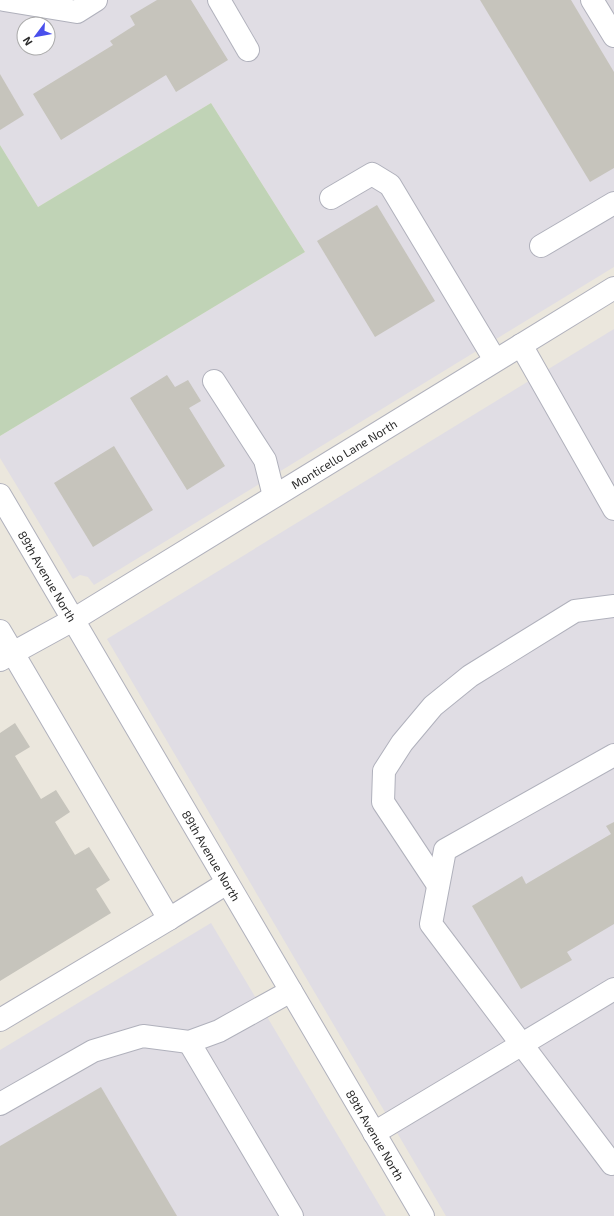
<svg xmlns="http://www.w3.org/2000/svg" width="614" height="1216" viewBox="0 0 614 1216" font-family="'Exo 2',sans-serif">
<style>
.industrial{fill:#e0dde4;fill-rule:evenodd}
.cemetery{fill:#c0d3b6}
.building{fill:#c6c4bc}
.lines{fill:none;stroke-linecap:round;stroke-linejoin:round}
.minor-casing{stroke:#b0b1bc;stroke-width:24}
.minor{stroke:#fff;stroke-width:22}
.labels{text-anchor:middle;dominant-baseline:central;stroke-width:4;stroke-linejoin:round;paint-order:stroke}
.street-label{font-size:12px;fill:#2a2a2a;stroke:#fff}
</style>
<rect width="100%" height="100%" fill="#ebe7dd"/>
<g class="industrial">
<path d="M0 0H614V267L94 585 88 577 80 575 73 579 0 458V436L305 252 211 103 38 207 0 145ZM24 24H48V48H24Z"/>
<path d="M614 329V1216H446L107 639Z"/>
<path d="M211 923 386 1216H0V1050Z"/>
</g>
<path class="cemetery" d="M211 103 305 252 0 436V145L38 207Z"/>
<g class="building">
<path d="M157 0H191L228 60 176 92 166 75 61 140 33 94 113 45 110 41 135 25 130 16Z"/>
<path d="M480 0H571L614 72V168L590 182Z"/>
<path d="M0 74 24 115 0 130Z"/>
<path d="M377 205 435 301 375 337 317 241Z"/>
<path d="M167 375 175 387 188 380 201 401 189 408 225 466 187 490 130 398Z"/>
<path d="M114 446 153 510 93 547 54 483Z"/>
<path d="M15 723 30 747 15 756 41 799 56 790 70 812 55 822 75 855 89 847 110 880 96 889 111 913 0 981V733Z"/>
<path d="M614 822V924L567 952 572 960 521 989 472 906 522 876 526 884 611 834 606 826Z"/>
<path d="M101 1087 177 1216H0V1146Z"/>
</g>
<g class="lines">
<defs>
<g id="minor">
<path d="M4 0 77 12 96 0"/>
<path d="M219 0 248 50"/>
<path d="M592 0 614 36"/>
<path d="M331 198 372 174 390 185 495 360"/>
<path d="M541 246 614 203"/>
<path d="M521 345 614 509"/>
<path d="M214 381 265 460 274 496"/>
<path id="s1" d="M0 495 423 1216"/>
<path d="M0 631 169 919 227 883"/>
<path id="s2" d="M0 660 73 620 614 288"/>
<path d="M614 755 445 850 431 924 612 1164 614 1162"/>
<path d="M438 885 383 802 384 771 402 743 433 706 470 676 575 611 614 606"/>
<path d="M0 1020 169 919"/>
<path d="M189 1042 292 1216"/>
<path d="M0 1104 93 1051 143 1036 189 1042 219 1031 291 991"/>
<path d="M374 1133 614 989"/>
</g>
</defs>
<use href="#minor" class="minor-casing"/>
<use href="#minor" class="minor"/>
</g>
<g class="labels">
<g class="street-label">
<text stroke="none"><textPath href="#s2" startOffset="401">Monticello Lane North</textPath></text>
<text stroke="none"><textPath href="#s1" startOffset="94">89th Avenue North</textPath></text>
<text stroke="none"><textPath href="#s1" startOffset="418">89th Avenue North</textPath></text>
<text stroke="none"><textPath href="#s1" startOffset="742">89th Avenue North</textPath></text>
</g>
</g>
<g transform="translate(36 36) rotate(238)"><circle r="19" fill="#ffffff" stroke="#aaaaaa"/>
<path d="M0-3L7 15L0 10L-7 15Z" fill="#494fec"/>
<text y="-6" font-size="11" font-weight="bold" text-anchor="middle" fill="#2a2a2a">N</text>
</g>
</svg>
